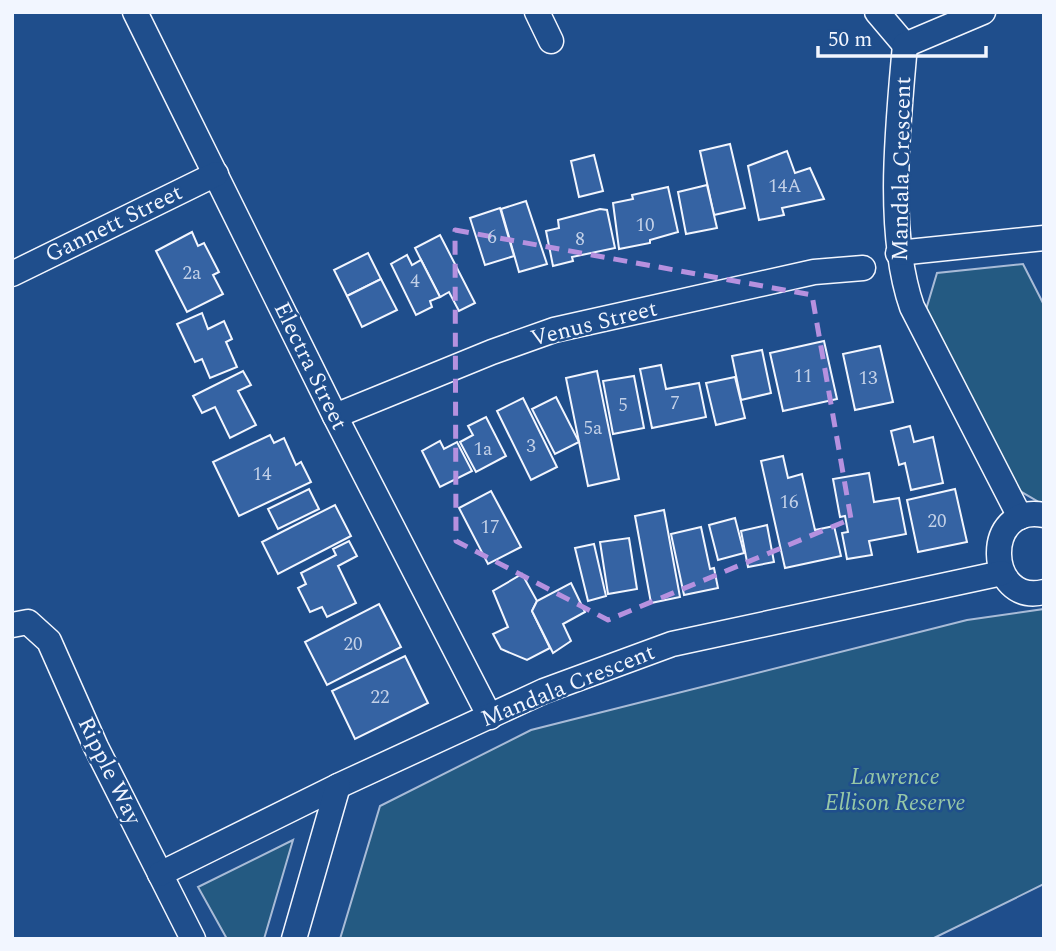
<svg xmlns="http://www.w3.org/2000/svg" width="1056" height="951" viewBox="0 0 1056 951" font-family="Spectral,serif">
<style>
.green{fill:#245a82;stroke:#a8bbd7;stroke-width:2}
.building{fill:#3563a3;stroke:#f2f6ff;stroke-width:2}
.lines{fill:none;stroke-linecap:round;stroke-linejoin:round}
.minor-casing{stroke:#f2f6ff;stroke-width:27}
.minor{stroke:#1f4e8c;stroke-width:24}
.marked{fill:none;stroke:#b691df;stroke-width:5;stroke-dasharray:14 9;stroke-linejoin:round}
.labels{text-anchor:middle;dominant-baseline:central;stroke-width:5;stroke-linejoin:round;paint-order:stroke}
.number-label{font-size:19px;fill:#c3d1e8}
.street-label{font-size:23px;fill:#f2f6ff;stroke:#1f4e8c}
.park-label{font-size:23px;font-style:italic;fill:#97c8a6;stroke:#1f4e8c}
</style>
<rect width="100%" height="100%" fill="#1f4e8c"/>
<g class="green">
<path d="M1023 264 1044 305V505L1013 487 925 313 937 273Z"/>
<path d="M1044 609V884L932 939H340L380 806 531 730 967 620Z"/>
<path d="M293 840 264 939H227L198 887Z"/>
</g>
<g class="building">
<path d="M730 144 745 208 714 215 700 151Z"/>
<path d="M787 151 795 173 810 168 824 199 782 208 784 215 759 220 748 166Z"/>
<path d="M594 155 603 191 579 197 571 161Z"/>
<path d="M707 185 717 228 686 234 678 192Z"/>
<path d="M668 187 678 232 650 240V243L619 249 613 203 633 199 632 195Z"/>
<path d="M526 201 547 264 519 272 501 209Z"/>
<path d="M500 208 514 256 485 265 470 218Z"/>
<path d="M600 209 607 210 615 248 572 257 573 261 553 266 546 231 559 228 558 220Z"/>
<path d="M192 232 198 246 204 243 219 272 213 275 223 294 187 312 156 251Z"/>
<path d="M440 235 475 303 459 311 449 292 440 297 415 248Z"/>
<path d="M368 253 381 279 347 296 334 270Z"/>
<path d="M407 255 412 265 421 260 440 297 430 301 432 307 416 315 391 264Z"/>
<path d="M381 279 397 310 362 327 347 296Z"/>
<path d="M202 313 208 329 224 321 232 339 226 342 237 367 210 378 202 359 195 362 177 324Z"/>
<path d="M824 341 837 399 783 411 770 353Z"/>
<path d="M880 346 893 402 855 410 843 354Z"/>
<path d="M762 350 771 393 741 400 732 356Z"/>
<path d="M661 365 666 389 699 383 706 417 652 428 640 369Z"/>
<path d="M243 371 251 385 238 391 256 425 230 438 215 407 202 413 193 396Z"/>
<path d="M597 371 619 479 588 486 566 378Z"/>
<path d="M634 376 644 428 613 434 603 381Z"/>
<path d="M735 377 745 418 716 425 706 383Z"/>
<path d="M556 397 579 442 555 454 532 409Z"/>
<path d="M523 398 557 467 531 480 497 411Z"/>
<path d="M486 417 506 456 476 472 460 442 473 435 468 426Z"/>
<path d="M910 426 914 442 933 437 943 483 911 490 905 463 899 465 891 431Z"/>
<path d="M270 435 274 443 284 438 296 465 301 462 311 482 239 516 213 462Z"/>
<path d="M440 441 444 449 457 442 472 471 440 487 422 451Z"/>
<path d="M783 456 788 478 802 474 815 530 834 526 841 556 785 568 761 461Z"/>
<path d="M869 473 874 502 899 498 906 534 869 541 872 555 847 559 842 533 848 532 845 516 840 517 833 479Z"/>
<path d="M309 489 319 509 278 529 268 509Z"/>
<path d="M955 489 967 542 918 552 907 500Z"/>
<path d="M491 491 521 547 488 564 459 508Z"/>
<path d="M335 505 351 536 278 574 262 542Z"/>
<path d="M664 510 680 597 651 603 635 516Z"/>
<path d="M735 518 744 553 718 560 709 525Z"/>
<path d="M767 525 774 562 748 567 741 531Z"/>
<path d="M701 527 710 569 714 568 718 588 684 595 671 534Z"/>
<path d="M629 538 637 589 608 594 600 542Z"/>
<path d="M349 541 357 556 338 566 356 603 327 617 322 607 310 612 298 588 306 584 301 573 336 555 333 549Z"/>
<path d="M594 544 606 596 588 601 575 548Z"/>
<path d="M522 574 537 601 532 611 550 648 527 660 501 649 493 634 508 627 493 591Z"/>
<path d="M571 583 585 612 563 624 571 641 553 653 532 611 537 601Z"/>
<path d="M379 604 401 647 327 685 305 642Z"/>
<path d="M405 656 428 703 355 739 332 691Z"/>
</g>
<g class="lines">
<defs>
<g id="minor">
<path d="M135 12 335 416 490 717"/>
<path d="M537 12 551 41"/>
<path d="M877 12 905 45"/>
<path d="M905 45C898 124 886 233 912 307L1020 517"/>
<path d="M905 45 983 12"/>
<path d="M898 253 1044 238"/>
<path d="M12 274 216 174"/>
<path d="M335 416 492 352 554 330 814 272 863 268"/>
<path d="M1044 515C982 503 986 606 1044 592"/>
<path d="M12 625 28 622 49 641 96 747 193 939"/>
<path d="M160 874 338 786 544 691 672 644 1002 573"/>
<path d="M294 939 338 786"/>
</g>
</defs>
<use href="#minor" class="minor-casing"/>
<use href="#minor" class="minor"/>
</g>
<path class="marked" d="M455 230 812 295 851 519 608 620 456 541Z"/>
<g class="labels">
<g class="number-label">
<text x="785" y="186">14A</text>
<text x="645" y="225">10</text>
<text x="492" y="237">6</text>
<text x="580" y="239">8</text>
<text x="192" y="273">2a</text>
<text x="415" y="281">4</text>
<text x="803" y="376">11</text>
<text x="868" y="378">13</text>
<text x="675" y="403">7</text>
<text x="623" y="405">5</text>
<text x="593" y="428">5a</text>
<text x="531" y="446">3</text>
<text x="483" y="449">1a</text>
<text x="262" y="474">14</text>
<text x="789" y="502">16</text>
<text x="937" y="521">20</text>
<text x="490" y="527">17</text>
<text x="353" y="644">20</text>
<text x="380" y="697">22</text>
</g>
<g class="street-label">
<text transform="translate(902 169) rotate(-89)">Mandala Crescent</text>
<text transform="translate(114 224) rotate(-26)">Gannett Street</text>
<text transform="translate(594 324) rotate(-14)">Venus Street</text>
<text transform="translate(310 366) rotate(64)">Electra Street</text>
<text transform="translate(568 686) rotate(-22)">Mandala Crescent</text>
<text transform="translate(109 771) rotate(64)">Ripple Way</text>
</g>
<g class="park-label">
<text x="895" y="777">Lawrence<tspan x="895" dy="26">Ellison Reserve</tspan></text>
</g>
</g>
<rect width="1056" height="951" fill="none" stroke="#f2f6ff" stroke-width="28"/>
<path d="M818 46v10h168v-10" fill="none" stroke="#f2f6ff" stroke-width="3.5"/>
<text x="828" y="46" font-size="21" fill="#f2f6ff" stroke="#1f4e8c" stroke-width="5" paint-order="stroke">50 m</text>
</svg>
